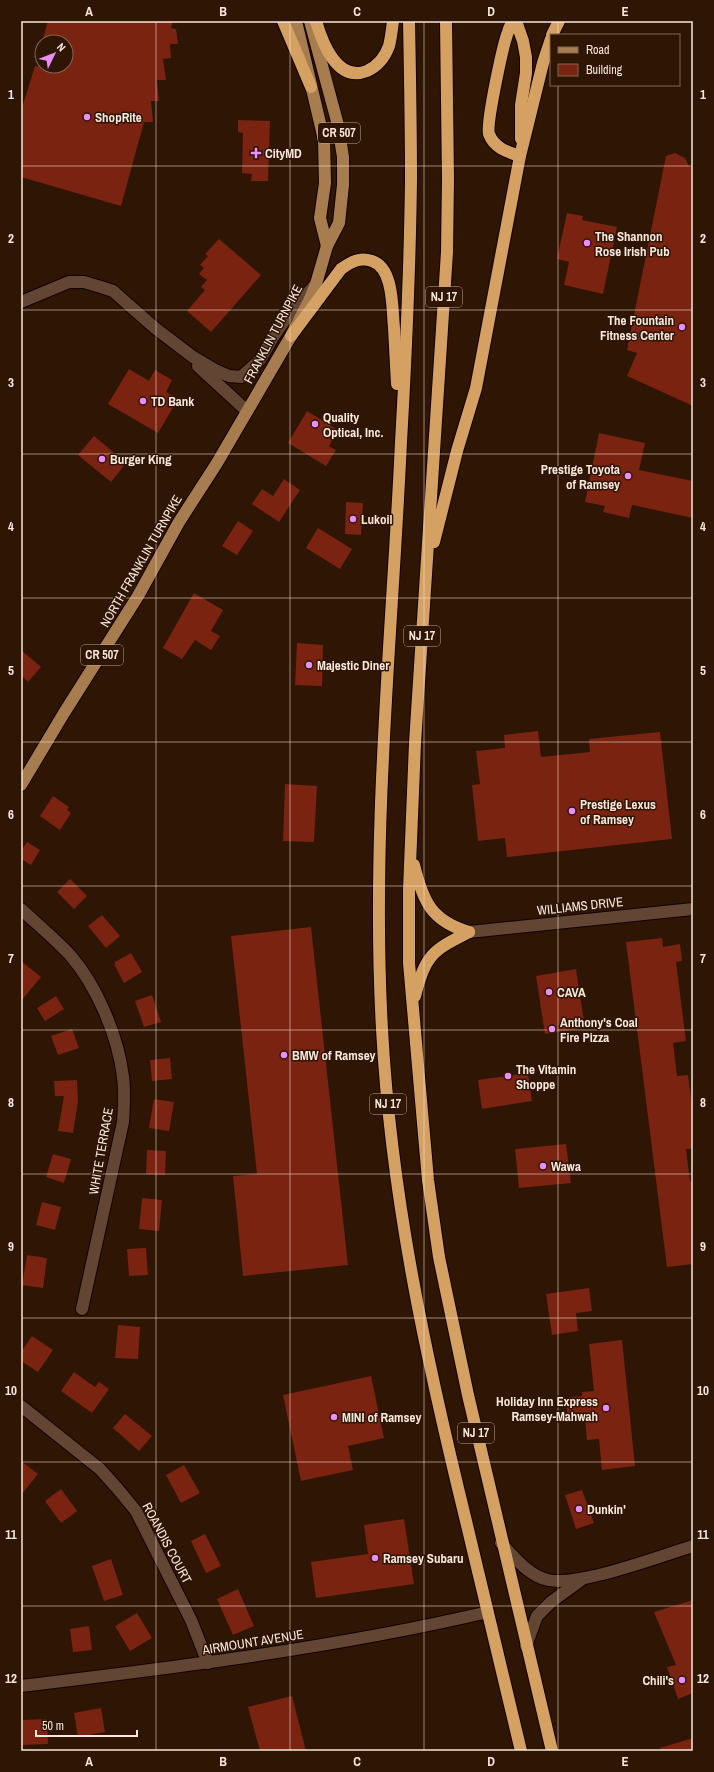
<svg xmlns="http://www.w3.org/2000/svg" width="714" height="1772" viewBox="0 0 714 1772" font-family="'Archivo Narrow',sans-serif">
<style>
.building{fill:#7a2310}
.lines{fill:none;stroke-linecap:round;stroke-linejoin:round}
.street-casing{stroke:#140200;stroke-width:14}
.secondary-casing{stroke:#140200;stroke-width:14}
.primary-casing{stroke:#140200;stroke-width:14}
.highway-casing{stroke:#140200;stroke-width:14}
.street{stroke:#624533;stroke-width:12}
.secondary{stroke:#624533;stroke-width:12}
.primary{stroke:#a77c4f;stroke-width:12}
.highway{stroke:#d5a162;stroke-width:12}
.grid{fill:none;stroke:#f9e7dd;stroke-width:1;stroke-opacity:0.55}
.poi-dot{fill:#e88eff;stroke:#2e1504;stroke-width:1.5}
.labels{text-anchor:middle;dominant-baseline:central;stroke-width:3;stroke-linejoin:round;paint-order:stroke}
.shield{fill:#2e1504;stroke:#bca89c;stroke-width:1}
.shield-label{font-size:12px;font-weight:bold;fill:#f9e7dd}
.poi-label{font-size:13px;font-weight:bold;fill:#f9e7dd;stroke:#2e1504;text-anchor:start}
.street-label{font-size:13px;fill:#f9e7dd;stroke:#2e1504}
.neatline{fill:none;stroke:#f9e7dd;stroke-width:1.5}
.grid-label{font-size:13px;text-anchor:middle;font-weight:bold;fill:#f9e7dd}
</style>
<rect width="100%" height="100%" fill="#2e1504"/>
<g class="building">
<path d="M48 21H173L171 28 176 29 178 44H170L171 58 163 59 166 80H157L159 101H151L153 122H144L121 206 21 177V111L35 66H66V42H42Z"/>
<path d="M238 120 270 121 268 181H251L252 174 242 173 243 133 238 132Z"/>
<path d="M675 153 685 158 689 166 693 168V406L627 376 637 353 627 350 666 156Z"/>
<path d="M567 213 583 216 582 220 617 227 603 294 564 285 569 262 557 259Z"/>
<path d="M219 239 261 275 211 332 187 311 205 290 201 287 207 280 199 274 204 268 200 265 208 256 205 254Z"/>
<path d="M129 369 149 381 155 370 172 380 166 392 178 399 158 433 108 404Z"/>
<path d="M307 411 338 430 329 446 336 450 326 466 288 443Z"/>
<path d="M599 433 645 443 639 470 693 481V518L632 505 629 518 603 512 605 506 585 502Z"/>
<path d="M94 436 126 463 111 482 78 455Z"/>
<path d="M284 479 300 490 279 522 252 504 262 489 273 496Z"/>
<path d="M346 502 363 503 361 535 345 534Z"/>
<path d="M238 521 253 531 237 555 222 546Z"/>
<path d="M318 528 352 549 340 569 306 548Z"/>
<path d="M194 593 223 610 211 631 220 636 211 650 195 640 182 659 163 648Z"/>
<path d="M297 643 323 645 322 686 295 685Z"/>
<path d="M21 650 41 667 28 682 21 675Z"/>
<path d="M538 731 541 757 590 752 589 739 660 732 672 839 507 857 505 838 478 841 472 785 480 784 476 751 505 748 504 735Z"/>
<path d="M285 784 317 786 314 842 283 841Z"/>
<path d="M53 796 69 807 67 810 71 813 60 830 40 816Z"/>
<path d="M27 842 40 850 31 865 21 859V851Z"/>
<path d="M70 879 87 896 74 909 57 892Z"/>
<path d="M102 915 120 936 106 948 88 926Z"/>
<path d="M311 927 348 1265 243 1276 233 1176 257 1174 231 936Z"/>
<path d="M662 938 663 947 680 944 682 961 676 962 686 1041 673 1043 677 1076 688 1075 693 1113V1149H686L690 1181 693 1180V1264L667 1267 626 942Z"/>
<path d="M131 953 142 972 124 983 115 966V962Z"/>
<path d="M21 961 41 977 21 1001Z"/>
<path d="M576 969 585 1028 545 1034 536 976Z"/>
<path d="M152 995 161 1022 144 1027 135 1001Z"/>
<path d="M56 996 64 1009 45 1021 37 1008Z"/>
<path d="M72 1029 79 1048 58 1055 51 1036Z"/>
<path d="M170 1058 172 1079 152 1081 150 1060Z"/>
<path d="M528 1073 532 1101 482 1109 478 1080Z"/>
<path d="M77 1080 78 1101 73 1133 58 1131 64 1096H55L54 1081Z"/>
<path d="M154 1099 174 1102 169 1131 149 1128Z"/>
<path d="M566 1144 571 1183 519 1188 515 1149Z"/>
<path d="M147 1150 166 1151 165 1175 146 1174Z"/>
<path d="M53 1154 71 1159 64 1183 46 1177Z"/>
<path d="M142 1198 162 1200 159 1231 139 1229Z"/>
<path d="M42 1202 61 1207 55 1230 36 1225Z"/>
<path d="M146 1248 148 1275 129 1276 127 1249Z"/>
<path d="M27 1255 47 1258 43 1288 22 1285Z"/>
<path d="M589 1288 592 1311 576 1313 578 1331 552 1335 546 1294Z"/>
<path d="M118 1325 140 1327 138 1359 115 1358Z"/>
<path d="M32 1336 53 1350 38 1372 21 1361V1352Z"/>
<path d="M622 1340 635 1466 602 1470 599 1439 587 1440 585 1419 568 1421 566 1398 582 1396V1392L594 1391 589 1344Z"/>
<path d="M74 1372 95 1387 99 1382 109 1389 92 1413 61 1391Z"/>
<path d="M371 1376 384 1438 348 1446 353 1470 301 1481 283 1395Z"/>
<path d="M125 1414 152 1436 139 1451 113 1428Z"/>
<path d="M21 1461 38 1474 21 1495Z"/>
<path d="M184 1465 200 1493 181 1503 166 1475Z"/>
<path d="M61 1489 77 1511 61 1523 45 1501Z"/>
<path d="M582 1490 594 1523 576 1529 565 1495Z"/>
<path d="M404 1519 414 1584 316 1598 311 1562 368 1554 364 1525Z"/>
<path d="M205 1534 221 1566 206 1573 191 1541Z"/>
<path d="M111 1559 123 1595 104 1601 92 1566Z"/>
<path d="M238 1589 254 1626 233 1635 217 1599Z"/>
<path d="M693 1600V1693L678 1699 667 1667 676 1665 654 1612Z"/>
<path d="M137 1613 152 1638 130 1651 115 1626Z"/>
<path d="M89 1626 92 1650 73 1652 70 1629Z"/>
<path d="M292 1696 306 1751H260L248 1707Z"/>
<path d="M101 1708 105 1732 78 1737 74 1713Z"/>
<path d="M47 1719 48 1744 21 1745V1720Z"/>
<path d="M693 1738V1751H660V1748Z"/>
</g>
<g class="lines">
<defs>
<g id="street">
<path d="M21 302 69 282H84L101 287 113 291 155 328 193 357 215 370 229 376 241 377 260 360 273 337 289 314 315 285"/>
<path d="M198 366 247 411"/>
<path d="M21 909C37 924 55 939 70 955 97 986 118 1036 123 1077 125 1092 124 1107 123 1122L82 1309"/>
<path d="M21 1406 100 1469 117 1488 136 1511 191 1620 208 1663"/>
</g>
<g id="secondary">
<path d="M469 932 693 909"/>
<path d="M501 1543C514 1557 529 1576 548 1580 579 1587 660 1556 693 1546"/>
<path d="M526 1646 537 1616 551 1602 581 1580"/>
<path d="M21 1686C178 1667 334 1648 488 1612"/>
</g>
<g id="primary">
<path d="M296 21 324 140 325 183 320 218 327 246"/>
<path d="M21 785 64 713 138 596 179 522 217 463 291 336 309 301 316 284 327 246 339 223 343 185V157L338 125 310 21"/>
</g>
<g id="highway">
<path d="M283 21 311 87"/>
<path d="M316 21C322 42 337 83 367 71 378 66 385 57 389 46 391 38 392 29 393 21"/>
<path d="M409 21C410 74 411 126 411 179 410 266 406 354 401 442 392 637 371 833 382 1029 391 1197 426 1358 466 1521 484 1598 503 1674 521 1751"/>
<path d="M446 21 448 179 447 252 415 743 409 890V963L428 1180 439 1257 468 1395 552 1751"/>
<path d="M514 21C511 24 509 28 508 32 503 44 486 124 489 134 494 148 508 152 520 156"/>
<path d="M516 21 523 41 526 57V73L521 105V139"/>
<path d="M552 35 559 21"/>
<path d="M291 336 341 269C351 262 359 257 372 261 394 268 392 309 394 328 395 347 396 365 397 384"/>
<path d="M434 542 457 451 476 388 520 156 543 63 551 39"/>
<path d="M414 865C423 901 431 921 469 932"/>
<path d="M415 996C426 954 432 951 469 932"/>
</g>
</defs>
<use href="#street" class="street-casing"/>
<use href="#secondary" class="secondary-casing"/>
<use href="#primary" class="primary-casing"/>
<use href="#highway" class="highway-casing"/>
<use href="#street" class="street"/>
<use href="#secondary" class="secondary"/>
<use href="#primary" class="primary"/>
<use href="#highway" class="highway"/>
</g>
<path class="grid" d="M156 21V1751M290 21V1751M424 21V1751M558 21V35M558 85V1751M21 166H693M21 310H693M21 454H693M21 598H693M21 742H693M21 886H693M21 1030H693M21 1174H693M21 1318H693M21 1462H693M21 1606H693"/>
<g class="poi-dot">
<circle cx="87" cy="117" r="4"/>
<path d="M254 147h4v4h4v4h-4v4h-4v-4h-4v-4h4z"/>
<circle cx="587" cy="243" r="4"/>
<circle cx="682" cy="327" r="4"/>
<circle cx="143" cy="401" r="4"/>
<circle cx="315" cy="424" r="4"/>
<circle cx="102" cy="459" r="4"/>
<circle cx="628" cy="476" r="4"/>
<circle cx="353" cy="519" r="4"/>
<circle cx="309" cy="665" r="4"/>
<circle cx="572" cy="811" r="4"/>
<circle cx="549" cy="992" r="4"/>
<circle cx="552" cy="1029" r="4"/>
<circle cx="284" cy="1055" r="4"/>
<circle cx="508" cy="1076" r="4"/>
<circle cx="543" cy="1166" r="4"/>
<circle cx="606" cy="1408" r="4"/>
<circle cx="334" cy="1417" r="4"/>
<circle cx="579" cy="1509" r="4"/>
<circle cx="375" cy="1558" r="4"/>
<circle cx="682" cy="1680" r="4"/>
</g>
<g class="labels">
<g class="shield">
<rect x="318" y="123" width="42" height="20" rx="3"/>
<rect x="426" y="287" width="36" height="20" rx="3"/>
<rect x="404" y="626" width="36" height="20" rx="3"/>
<rect x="81" y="645" width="42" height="20" rx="3"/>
<rect x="370" y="1094" width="36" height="20" rx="3"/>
<rect x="458" y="1423" width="36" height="20" rx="3"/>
</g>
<g class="shield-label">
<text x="339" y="133">CR 507</text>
<text x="444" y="297">NJ 17</text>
<text x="422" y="636">NJ 17</text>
<text x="102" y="655">CR 507</text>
<text x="388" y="1104">NJ 17</text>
<text x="476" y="1433">NJ 17</text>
</g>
<g class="poi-label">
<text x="95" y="117">ShopRite</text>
<text x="265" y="153">CityMD</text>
<text x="595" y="236">The Shannon<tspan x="595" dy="15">Rose Irish Pub</tspan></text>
<text x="674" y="320" text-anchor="end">The Fountain<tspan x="674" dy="15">Fitness Center</tspan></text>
<text x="151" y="401">TD Bank</text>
<text x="323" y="417">Quality<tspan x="323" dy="15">Optical, Inc.</tspan></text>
<text x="110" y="459">Burger King</text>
<text x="620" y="469" text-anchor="end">Prestige Toyota<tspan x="620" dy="15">of Ramsey</tspan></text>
<text x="361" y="519">Lukoil</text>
<text x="317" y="665">Majestic Diner</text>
<text x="580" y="804">Prestige Lexus<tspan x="580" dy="15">of Ramsey</tspan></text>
<text x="557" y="992">CAVA</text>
<text x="560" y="1022">Anthony's Coal<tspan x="560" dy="15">Fire Pizza</tspan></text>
<text x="292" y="1055">BMW of Ramsey</text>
<text x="516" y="1069">The Vitamin<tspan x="516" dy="15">Shoppe</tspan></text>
<text x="551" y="1166">Wawa</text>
<text x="598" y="1401" text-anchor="end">Holiday Inn Express<tspan x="598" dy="15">Ramsey-Mahwah</tspan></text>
<text x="342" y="1417">MINI of Ramsey</text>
<text x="587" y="1509">Dunkin'</text>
<text x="383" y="1558">Ramsey Subaru</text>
<text x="674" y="1680" text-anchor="end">Chili's</text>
</g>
<g class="street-label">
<text transform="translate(273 334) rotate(-62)">FRANKLIN TURNPIKE</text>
<text transform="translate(141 561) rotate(-60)">NORTH FRANKLIN TURNPIKE</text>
<text transform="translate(580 906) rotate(-6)">WILLIAMS DRIVE</text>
<text transform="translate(101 1151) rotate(-80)">WHITE TERRACE</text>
<text transform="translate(167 1543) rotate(62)">ROANDIS COURT</text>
<text transform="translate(253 1642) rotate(-9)">AIRMOUNT AVENUE</text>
</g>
</g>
<rect width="714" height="1772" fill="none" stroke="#2e1504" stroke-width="44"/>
<rect x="550" y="34" width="130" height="52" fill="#2e1504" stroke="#7f695b"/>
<rect x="558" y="47" width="20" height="6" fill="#a77c4f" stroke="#7f695b"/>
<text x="586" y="54" font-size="12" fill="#f9e7dd">Road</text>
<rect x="558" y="64" width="20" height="12" fill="#7a2310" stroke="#7f695b"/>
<text x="586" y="74" font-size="12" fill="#f9e7dd">Building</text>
<g transform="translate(54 54) rotate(47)"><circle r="19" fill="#2e1504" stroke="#7f695b"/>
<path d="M0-3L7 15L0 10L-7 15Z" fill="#e88eff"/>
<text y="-6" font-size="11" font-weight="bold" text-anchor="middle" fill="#f9e7dd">N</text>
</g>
<path d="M36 1730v6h101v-6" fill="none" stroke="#f9e7dd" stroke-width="2"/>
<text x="42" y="1730" font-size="12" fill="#f9e7dd" stroke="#2e1504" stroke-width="3" paint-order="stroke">50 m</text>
<rect x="22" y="22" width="670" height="1728" class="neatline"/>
<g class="grid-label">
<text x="89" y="16">A</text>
<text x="223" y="16">B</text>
<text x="357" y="16">C</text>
<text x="491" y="16">D</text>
<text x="625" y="16">E</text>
<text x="11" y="99">1</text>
<text x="703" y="99">1</text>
<text x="11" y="243">2</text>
<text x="703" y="243">2</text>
<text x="11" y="387">3</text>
<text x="703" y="387">3</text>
<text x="11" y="531">4</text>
<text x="703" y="531">4</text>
<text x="11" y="675">5</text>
<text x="703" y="675">5</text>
<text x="11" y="819">6</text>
<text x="703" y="819">6</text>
<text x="11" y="963">7</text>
<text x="703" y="963">7</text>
<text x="11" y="1107">8</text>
<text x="703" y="1107">8</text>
<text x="11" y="1251">9</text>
<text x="703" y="1251">9</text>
<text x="11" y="1395">10</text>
<text x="703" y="1395">10</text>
<text x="11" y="1539">11</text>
<text x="703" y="1539">11</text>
<text x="11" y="1683">12</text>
<text x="703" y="1683">12</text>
<text x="89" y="1766">A</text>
<text x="223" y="1766">B</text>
<text x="357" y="1766">C</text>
<text x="491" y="1766">D</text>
<text x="625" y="1766">E</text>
</g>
</svg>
